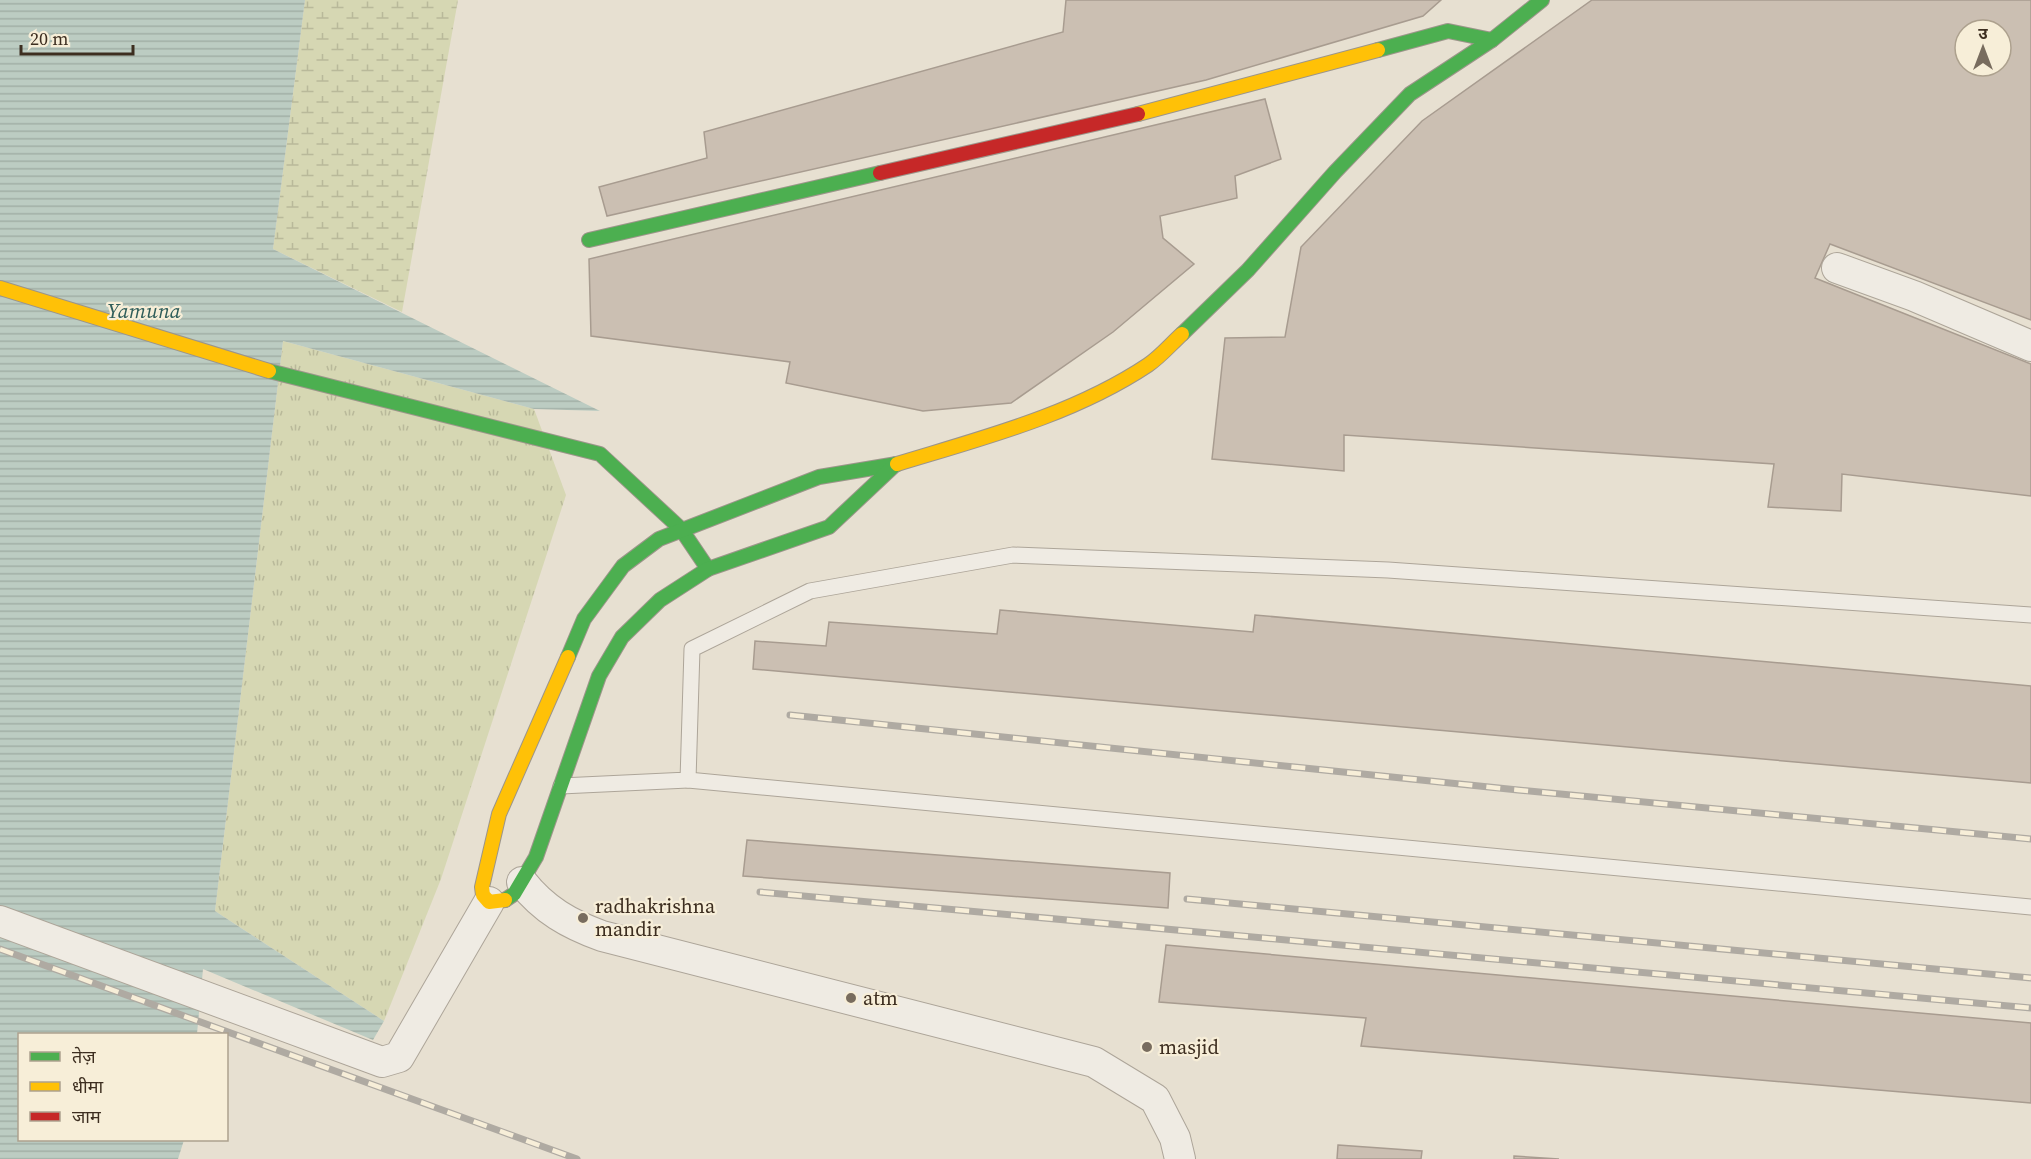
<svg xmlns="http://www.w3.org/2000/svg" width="2031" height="1159" viewBox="0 0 2031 1159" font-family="'Source Serif 4','Noto Sans Devanagari',serif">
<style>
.grass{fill:url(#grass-tufts)}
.wetland{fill:url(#wetland-marsh)}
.water{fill:url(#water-rules)}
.building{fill:#cbbfb2;stroke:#a89c90;stroke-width:1.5;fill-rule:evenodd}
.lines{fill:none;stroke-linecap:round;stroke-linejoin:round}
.lane-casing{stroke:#ada599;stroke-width:17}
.street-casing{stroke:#ada599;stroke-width:32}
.fast-casing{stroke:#9c958a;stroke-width:16}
.slow-casing{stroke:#9c958a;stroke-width:16}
.jam-casing{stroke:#9c958a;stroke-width:16}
.lane{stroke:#efebe3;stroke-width:15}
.street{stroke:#efebe3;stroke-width:30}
.fast{stroke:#4caf50;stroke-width:14}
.slow{stroke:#ffc107;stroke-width:14}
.jam{stroke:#c62828;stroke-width:14}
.rail-casing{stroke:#afaaa2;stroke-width:7}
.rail{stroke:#f7eed8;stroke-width:4.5;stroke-dasharray:14;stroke-linecap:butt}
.poi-dot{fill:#786c5e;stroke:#f7eed8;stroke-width:2}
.labels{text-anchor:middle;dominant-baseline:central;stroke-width:4.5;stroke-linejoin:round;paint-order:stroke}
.poi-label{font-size:20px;fill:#3d2e20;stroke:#f7eed8;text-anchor:start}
.water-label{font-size:21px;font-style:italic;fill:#2f5d5a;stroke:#f7eed8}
</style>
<defs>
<pattern id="grass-tufts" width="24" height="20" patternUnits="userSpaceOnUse" patternTransform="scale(1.5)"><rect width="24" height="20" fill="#d6d7b3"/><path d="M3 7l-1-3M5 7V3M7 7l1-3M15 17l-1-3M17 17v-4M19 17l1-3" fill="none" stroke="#b9b99a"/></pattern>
<pattern id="wetland-marsh" width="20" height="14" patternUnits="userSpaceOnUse" patternTransform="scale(1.5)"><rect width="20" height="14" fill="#d6d7b3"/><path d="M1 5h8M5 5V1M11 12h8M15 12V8" fill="none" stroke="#b9b99a"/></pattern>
<pattern id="water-rules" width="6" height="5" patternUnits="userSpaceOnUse" patternTransform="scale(1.5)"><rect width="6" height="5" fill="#bcccc2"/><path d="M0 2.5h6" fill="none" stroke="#a2b0a6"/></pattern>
</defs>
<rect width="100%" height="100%" fill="#e7e0d1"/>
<path class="grass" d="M283 341 534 409 566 495 441 879 384 1021 215 911Z"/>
<path class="wetland" d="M305 0H458L402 312 273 249Z"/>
<path class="water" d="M0 0H305L273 249 600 411 534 409 283 341 215 911 384 1021 373 1040 203 969 197 1034H20V1140H184L178 1159H0Z"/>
<g class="building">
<path d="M1066 0H1441L1423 16 1206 80 607 216 599 187 707 158 704 132 1063 32Z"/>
<path d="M1592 0H2031V320L1830 244 1815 278 2031 364V496L1842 474 1841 511 1768 507 1774 464 1344 435V471L1212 459 1225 338 1285 337 1301 247 1422 121ZM1965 30H2001V66H1965Z"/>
<path d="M1265 99 1281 159 1235 176 1237 198 1160 216 1163 238 1194 264 1113 332 1011 403 923 411 786 383 790 362 591 336 589 259Z"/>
<path d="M1000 610 1253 632 1255 615 2031 686V783L753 669 755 641 826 646 829 622 997 634Z"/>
<path d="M747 840 1170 873 1168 908 743 876Z"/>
<path d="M1166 945 2031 1023V1103L1361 1046 1366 1018 1159 1002Z"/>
<path d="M1338 1145 1422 1151 1421 1159H1337Z"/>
<path d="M1514 1156 1559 1159H1514Z"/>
</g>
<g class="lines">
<defs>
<g id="lane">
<path d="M688 780 2031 907"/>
<path d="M561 786 688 780 692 649 810 591 1013 555 1388 570 2031 615"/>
</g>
<g id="street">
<path d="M1837 268 1914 296 2031 346"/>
<path d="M522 882C544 910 569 924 602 936L1094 1062 1155 1099 1175 1138 1180 1159"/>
<path d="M0 921 382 1062 399 1057 489 902"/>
</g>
<g id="fast">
<path d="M1378 50 1448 31 1492 40"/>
<path d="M589 240 880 173"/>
<path d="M1182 334 1248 270 1335 172 1410 94 1492 40 1542 0"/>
<path d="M269 371 600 454 681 529 708 569"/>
<path d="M568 657 584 619 623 566 659 539 819 477 897 464"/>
<path d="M505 900 514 894 536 857 599 676 622 637 660 600 708 569 829 527 896 464"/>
</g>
<g id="slow">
<path d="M1138 114 1378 50"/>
<path d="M0 288 269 371"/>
<path d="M897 464C982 438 1073 415 1148 365 1160 357 1171 344 1182 334"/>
<path d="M505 900 489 902 483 895 482 887 499 814 568 657"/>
</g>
<path id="jam" d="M880 173 1138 114"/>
</defs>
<use href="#lane" class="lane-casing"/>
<use href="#street" class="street-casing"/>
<use href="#fast" class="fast-casing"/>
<use href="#slow" class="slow-casing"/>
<use href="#jam" class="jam-casing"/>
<use href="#lane" class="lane"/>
<use href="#street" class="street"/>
<use href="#fast" class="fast"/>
<use href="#slow" class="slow"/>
<use href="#jam" class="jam"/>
<defs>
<g id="rail">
<path d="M790 715 1518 790 2031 839"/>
<path d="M760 892 2031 1008"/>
<path d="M1187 899 2031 978"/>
<path d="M0 949 577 1159"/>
</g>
</defs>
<use href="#rail" class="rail-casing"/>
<use href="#rail" class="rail"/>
</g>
<g class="poi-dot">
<circle cx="583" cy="918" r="6"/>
<circle cx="851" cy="998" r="6"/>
<circle cx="1147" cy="1047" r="6"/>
</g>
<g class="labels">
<g class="poi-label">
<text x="595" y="906">radhakrishna<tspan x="595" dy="23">mandir</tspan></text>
<text x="863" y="998">atm</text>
<text x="1159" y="1047">masjid</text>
</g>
<g class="water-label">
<text x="144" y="310">Yamuna</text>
</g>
</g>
<rect x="18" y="1033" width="210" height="108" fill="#f7eed8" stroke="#ada18e" stroke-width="1.5"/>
<rect x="30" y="1052" width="30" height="9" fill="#4caf50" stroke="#ada18e" stroke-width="1.5"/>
<text x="72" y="1063" font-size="18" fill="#3d2e20">तेज़</text>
<rect x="30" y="1082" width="30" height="9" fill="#ffc107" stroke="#ada18e" stroke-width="1.5"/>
<text x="72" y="1093" font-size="18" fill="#3d2e20">धीमा</text>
<rect x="30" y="1112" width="30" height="9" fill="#c62828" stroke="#ada18e" stroke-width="1.5"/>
<text x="72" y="1123" font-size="18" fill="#3d2e20">जाम</text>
<g transform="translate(1983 48)"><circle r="28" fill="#f7eed8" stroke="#ada18e" stroke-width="1.5"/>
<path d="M0-4.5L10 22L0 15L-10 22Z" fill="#786c5e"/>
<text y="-9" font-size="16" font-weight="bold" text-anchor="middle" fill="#3d2e20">उ</text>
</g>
<path d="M21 45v9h112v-9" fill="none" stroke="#3d2e20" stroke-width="3"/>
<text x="30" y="45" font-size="18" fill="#3d2e20" stroke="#f7eed8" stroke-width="4.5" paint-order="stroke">20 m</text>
</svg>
